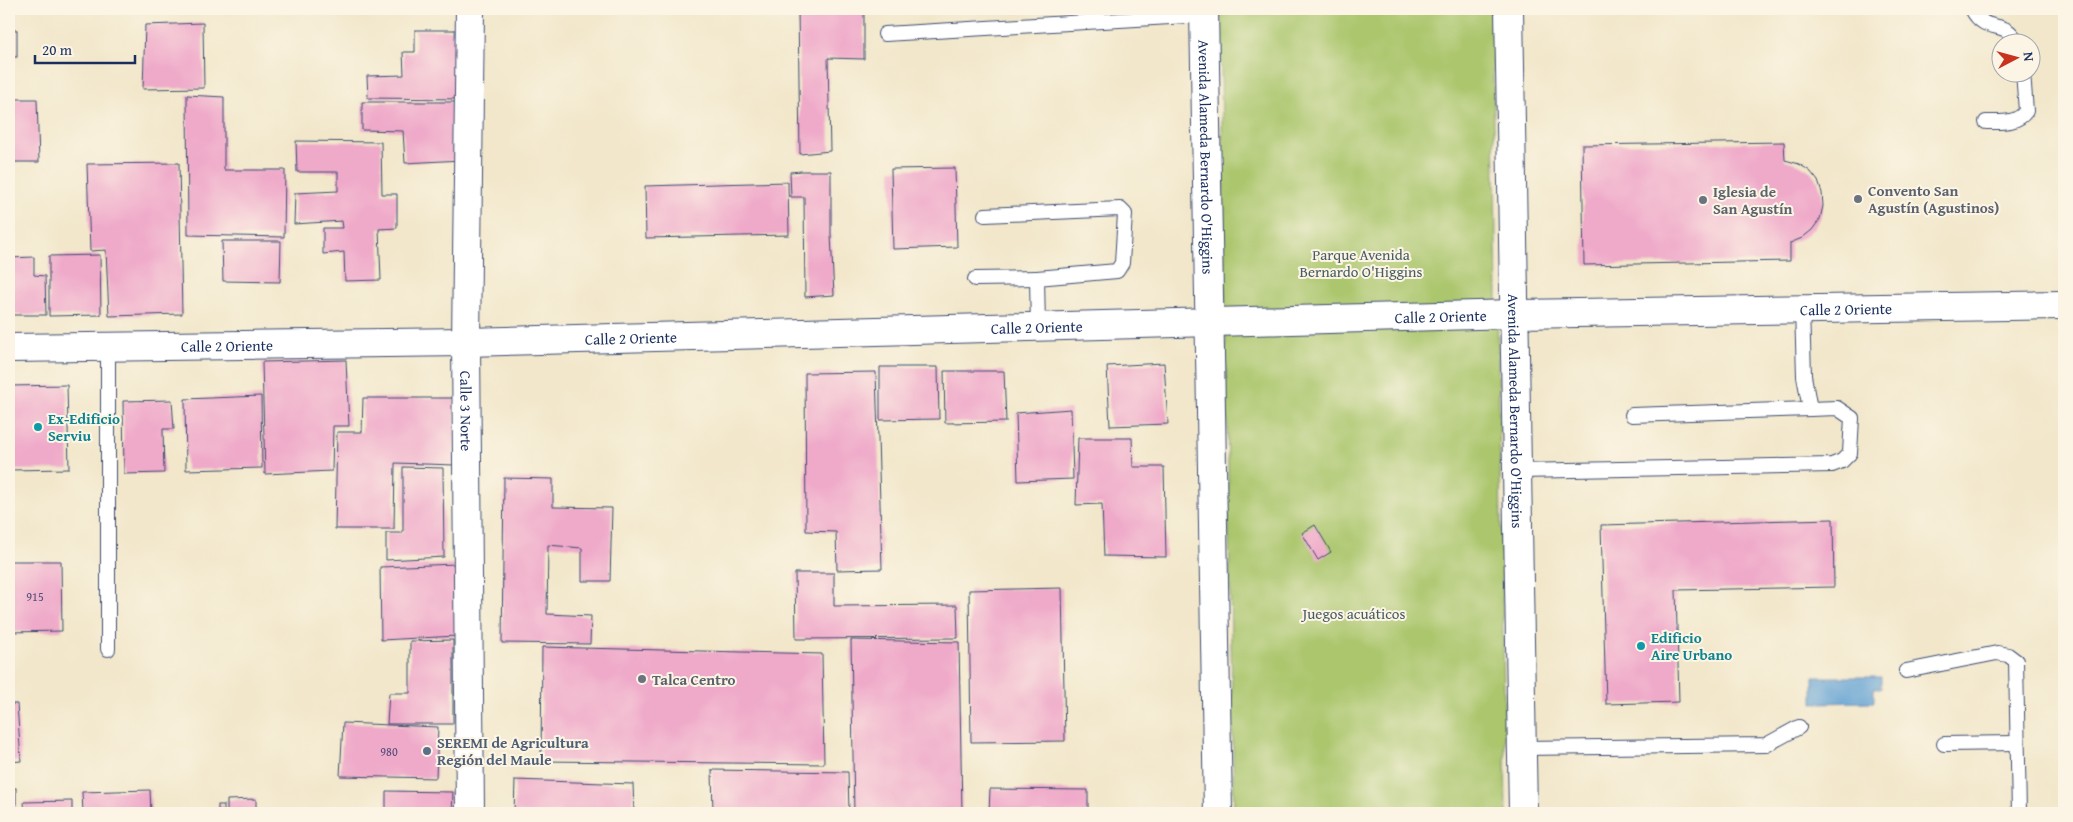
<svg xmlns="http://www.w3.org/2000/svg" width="2073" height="822" viewBox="0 0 2073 822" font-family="'Gentium Book Plus',serif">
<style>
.green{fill:#abc66d;stroke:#637a66}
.water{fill:#61a0d3;stroke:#3e6898}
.building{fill:#efa9c9}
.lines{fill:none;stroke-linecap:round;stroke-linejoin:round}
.lane-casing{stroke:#3b4b6e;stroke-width:16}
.street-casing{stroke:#3b4b6e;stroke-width:30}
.secondary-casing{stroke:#3b4b6e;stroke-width:30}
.primary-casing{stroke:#3b4b6e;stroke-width:30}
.lane{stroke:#fff;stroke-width:14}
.street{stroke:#fff;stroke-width:28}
.secondary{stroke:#fff;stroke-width:28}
.primary{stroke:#fff;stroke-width:28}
.worship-dot{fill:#6b7280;stroke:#fcf5e5;stroke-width:2}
.culture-dot{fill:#0f9aa8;stroke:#fcf5e5;stroke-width:2}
.service-dot{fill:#5c6f8a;stroke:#fcf5e5;stroke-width:2}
.labels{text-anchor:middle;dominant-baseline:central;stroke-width:4;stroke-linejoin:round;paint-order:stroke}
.number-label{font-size:12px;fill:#504e79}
.street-label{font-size:15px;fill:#1b2f5e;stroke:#fcf5e5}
.worship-label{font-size:15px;font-weight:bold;fill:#5b616d;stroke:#fcf5e5;text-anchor:start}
.park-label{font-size:15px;fill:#465c62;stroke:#fcf5e5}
.culture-label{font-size:15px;font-weight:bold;fill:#0d838f;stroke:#fcf5e5;text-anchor:start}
.service-label{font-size:15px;font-weight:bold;fill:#4e5e75;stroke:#fcf5e5;text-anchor:start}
</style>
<rect width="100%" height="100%" fill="#fcf5e5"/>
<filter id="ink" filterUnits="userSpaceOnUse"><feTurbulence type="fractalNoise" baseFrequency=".02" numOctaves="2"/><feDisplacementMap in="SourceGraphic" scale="10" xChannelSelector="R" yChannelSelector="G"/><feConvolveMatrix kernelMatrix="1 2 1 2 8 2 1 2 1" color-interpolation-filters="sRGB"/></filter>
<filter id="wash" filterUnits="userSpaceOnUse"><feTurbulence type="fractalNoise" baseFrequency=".0096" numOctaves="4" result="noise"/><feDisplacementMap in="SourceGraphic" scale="20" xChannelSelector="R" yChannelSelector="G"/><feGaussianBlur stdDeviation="1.12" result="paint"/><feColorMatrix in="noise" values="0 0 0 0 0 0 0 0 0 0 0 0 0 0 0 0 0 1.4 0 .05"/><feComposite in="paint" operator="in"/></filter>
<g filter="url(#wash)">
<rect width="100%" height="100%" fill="#f2e7cb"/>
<path class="green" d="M1220 9H1492L1506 813H1234Z"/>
<path class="water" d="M1813 677H1881V688H1874V702L1813 703Z"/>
<g id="blocks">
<g class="building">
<path d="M798 9H864V59L828 58 830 151 800 154Z"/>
<path d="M203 23 204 88 143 89 145 25Z"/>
<rect x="9" y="30" width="8" height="27"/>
<path d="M415 30H463L461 99 368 98 367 76 404 75 403 52H415Z"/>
<path d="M187 95 224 97V170H285L284 237 188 235Z"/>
<path d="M9 99H37L39 162H9Z"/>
<path d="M362 102H461L462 160 405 163 403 131 362 130Z"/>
<path d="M296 141 381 142 382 194H397V228L379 229 381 280 345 281 344 252 323 254V228H343L342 221 294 224 295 193 338 191V172H297Z"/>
<path d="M1784 142 1785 160 1799 164 1810 171 1818 181 1822 193 1823 206 1820 219 1812 230 1802 238 1790 243V261L1584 265 1582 145Z"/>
<path d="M179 163 182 314 109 316 106 250 90 251 87 164Z"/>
<path d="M955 168 957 247 893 249 891 169Z"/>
<path d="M802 171H831V235L834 295 805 297 804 197H791L790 172Z"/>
<path d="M788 182 789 235 646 238 645 186Z"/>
<path d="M9 209H11L10 251H9Z"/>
<path d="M222 241H281L280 282 223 281Z"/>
<path d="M100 255 101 315 49 316V256Z"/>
<path d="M34 257V275L45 276 46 315H9V258Z"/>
<path d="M346 360 349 426H333L332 471 265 474 262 362Z"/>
<path d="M1164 363 1168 424 1110 426 1107 366Z"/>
<path d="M880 367H938L939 419 880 420Z"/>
<path d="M944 371H1004L1006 422 945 423Z"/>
<path d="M876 372 882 569 837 570 836 532 806 531 805 373Z"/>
<path d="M67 385 69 469 9 470V386Z"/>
<path d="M261 396 262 468 186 470 185 399Z"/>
<path d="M363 398H455V465L395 463 394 529H335L337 432H362Z"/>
<path d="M172 400 174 429H163L164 473 124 474 123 401Z"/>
<path d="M1071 409 1073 479 1018 481 1016 413Z"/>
<path d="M1078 438H1132L1133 467H1164L1166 557 1104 556 1102 504 1076 505Z"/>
<path d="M403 467 443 468 444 557 386 560V533H403Z"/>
<path d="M504 478 553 479V507L612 508 610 581H582V548L548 545 547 614 591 616 590 644 502 643Z"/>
<path d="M1833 519 1834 587 1676 590 1679 702 1606 704 1601 525Z"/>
<path d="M1315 525 1331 552 1318 560 1302 533Z"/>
<path d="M9 561H61L62 631 9 632Z"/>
<path d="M456 564 457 636 381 640 380 567Z"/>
<path d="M795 573H834V606L957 605 958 638 796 639Z"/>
<path d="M1062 588 1065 741 971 742 969 590Z"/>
<path d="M453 640V724H387L389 693H410V641Z"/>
<path d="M851 640 959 642 962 813H854Z"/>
<path d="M542 647 822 654 824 764 541 761Z"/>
<path d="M9 704H17L21 761 9 762Z"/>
<path d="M343 723 438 727 436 778 340 776Z"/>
<path d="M712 770 848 772 849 813H713Z"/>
<path d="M515 780 633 784 634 813H514Z"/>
<rect x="9" y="788" width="7" height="25"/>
<path d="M990 789 1088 790V813H989Z"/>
<path d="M150 790 151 813H83L82 792Z"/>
<path d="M386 791 453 792 452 813H386Z"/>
<path d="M256 799V813H227V800Z"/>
<path d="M72 801V813H25L24 802Z"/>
<rect x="218" y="805" width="6" height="8"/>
<path d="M340 809V813H307V810Z"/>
</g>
</g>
</g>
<g filter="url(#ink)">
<use href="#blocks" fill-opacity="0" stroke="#3b4b6e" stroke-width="1"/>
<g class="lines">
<defs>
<g id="lane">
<path d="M1972 9C1986 36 2004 17 2017 42"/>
<path d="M885 34 1204 15"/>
<path d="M1986 122C2001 122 2017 124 2026 111L2023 72"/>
<path d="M985 215 1120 209 1125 214 1122 263 1117 271 1037 278 1038 328"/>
<path d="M975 279 1037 278"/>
<path d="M1632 415 1810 409"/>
<path d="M1517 471 1832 465 1842 461 1850 453 1852 418 1837 408 1810 409 1804 376 1802 309"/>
<path d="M108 649V347"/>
<path d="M1906 671 1997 653 2008 655 2016 661 2019 813"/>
<path d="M1944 744 2017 743"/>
<path d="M1522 748 1766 745 1799 727"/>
</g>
<g id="street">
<path id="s1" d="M470 9 466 342 470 813"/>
<path id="s2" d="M1514 314 2064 305"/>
</g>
<g id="secondary">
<path id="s3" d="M9 348 466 342 1514 314"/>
</g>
<g id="primary">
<path id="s4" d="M1204 9 1218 813"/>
<path id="s5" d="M1509 9 1523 813"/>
</g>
</defs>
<use href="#lane" class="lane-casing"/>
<use href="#street" class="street-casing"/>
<use href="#secondary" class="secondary-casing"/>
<use href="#primary" class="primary-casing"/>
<use href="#lane" class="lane"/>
<use href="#street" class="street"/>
<use href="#secondary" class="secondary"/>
<use href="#primary" class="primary"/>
</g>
</g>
<g class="worship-dot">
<circle cx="1858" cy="199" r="5"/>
<circle cx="1703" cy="200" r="5"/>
<circle cx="642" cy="679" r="5"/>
</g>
<g class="culture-dot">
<circle cx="38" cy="427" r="5"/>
<circle cx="1641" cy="646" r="5"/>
</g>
<circle class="service-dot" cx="427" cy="751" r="5"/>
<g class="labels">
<g class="number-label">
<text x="35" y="596">915</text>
<text x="389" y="751">980</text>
</g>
<g class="street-label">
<text stroke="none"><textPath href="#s4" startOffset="148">Avenida Alameda Bernardo O'Higgins</textPath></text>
<text stroke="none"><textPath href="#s2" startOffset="332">Calle 2 Oriente</textPath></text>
<text stroke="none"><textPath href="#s3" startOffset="1432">Calle 2 Oriente</textPath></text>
<text stroke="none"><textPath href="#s3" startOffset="1028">Calle 2 Oriente</textPath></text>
<text stroke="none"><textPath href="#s3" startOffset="622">Calle 2 Oriente</textPath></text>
<text stroke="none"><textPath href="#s3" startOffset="218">Calle 2 Oriente</textPath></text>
<text stroke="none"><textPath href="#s1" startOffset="402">Calle 3 Norte</textPath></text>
<text stroke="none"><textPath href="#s5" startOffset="402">Avenida Alameda Bernardo O'Higgins</textPath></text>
</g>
<g class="worship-label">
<text x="1868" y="190">Convento San<tspan x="1868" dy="17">Agustín (Agustinos)</tspan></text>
<text x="1713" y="191">Iglesia de<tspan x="1713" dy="17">San Agustín</tspan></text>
<text x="652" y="679">Talca Centro</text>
</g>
<g class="park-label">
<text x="1361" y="254">Parque Avenida<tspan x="1361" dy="17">Bernardo O'Higgins</tspan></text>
<text x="1354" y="613">Juegos acuáticos</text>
</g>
<g class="culture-label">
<text x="48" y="418">Ex-Edificio<tspan x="48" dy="17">Serviu</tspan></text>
<text x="1651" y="637">Edificio<tspan x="1651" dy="17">Aire Urbano</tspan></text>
</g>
<g class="service-label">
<text x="437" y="742">SEREMI de Agricultura<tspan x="437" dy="17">Región del Maule</tspan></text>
</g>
</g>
<rect width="2073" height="822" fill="none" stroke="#fcf5e5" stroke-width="30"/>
<g transform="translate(2016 58) rotate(84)"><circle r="24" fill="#fcf5e5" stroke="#a2a6af"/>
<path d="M0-4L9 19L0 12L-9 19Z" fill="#c8321e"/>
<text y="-8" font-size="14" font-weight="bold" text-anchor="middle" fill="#1b2f5e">N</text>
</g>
<path d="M35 55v8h100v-8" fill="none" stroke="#1b2f5e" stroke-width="2.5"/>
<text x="42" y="55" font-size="15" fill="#1b2f5e" stroke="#fcf5e5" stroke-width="4" paint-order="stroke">20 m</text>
</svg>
